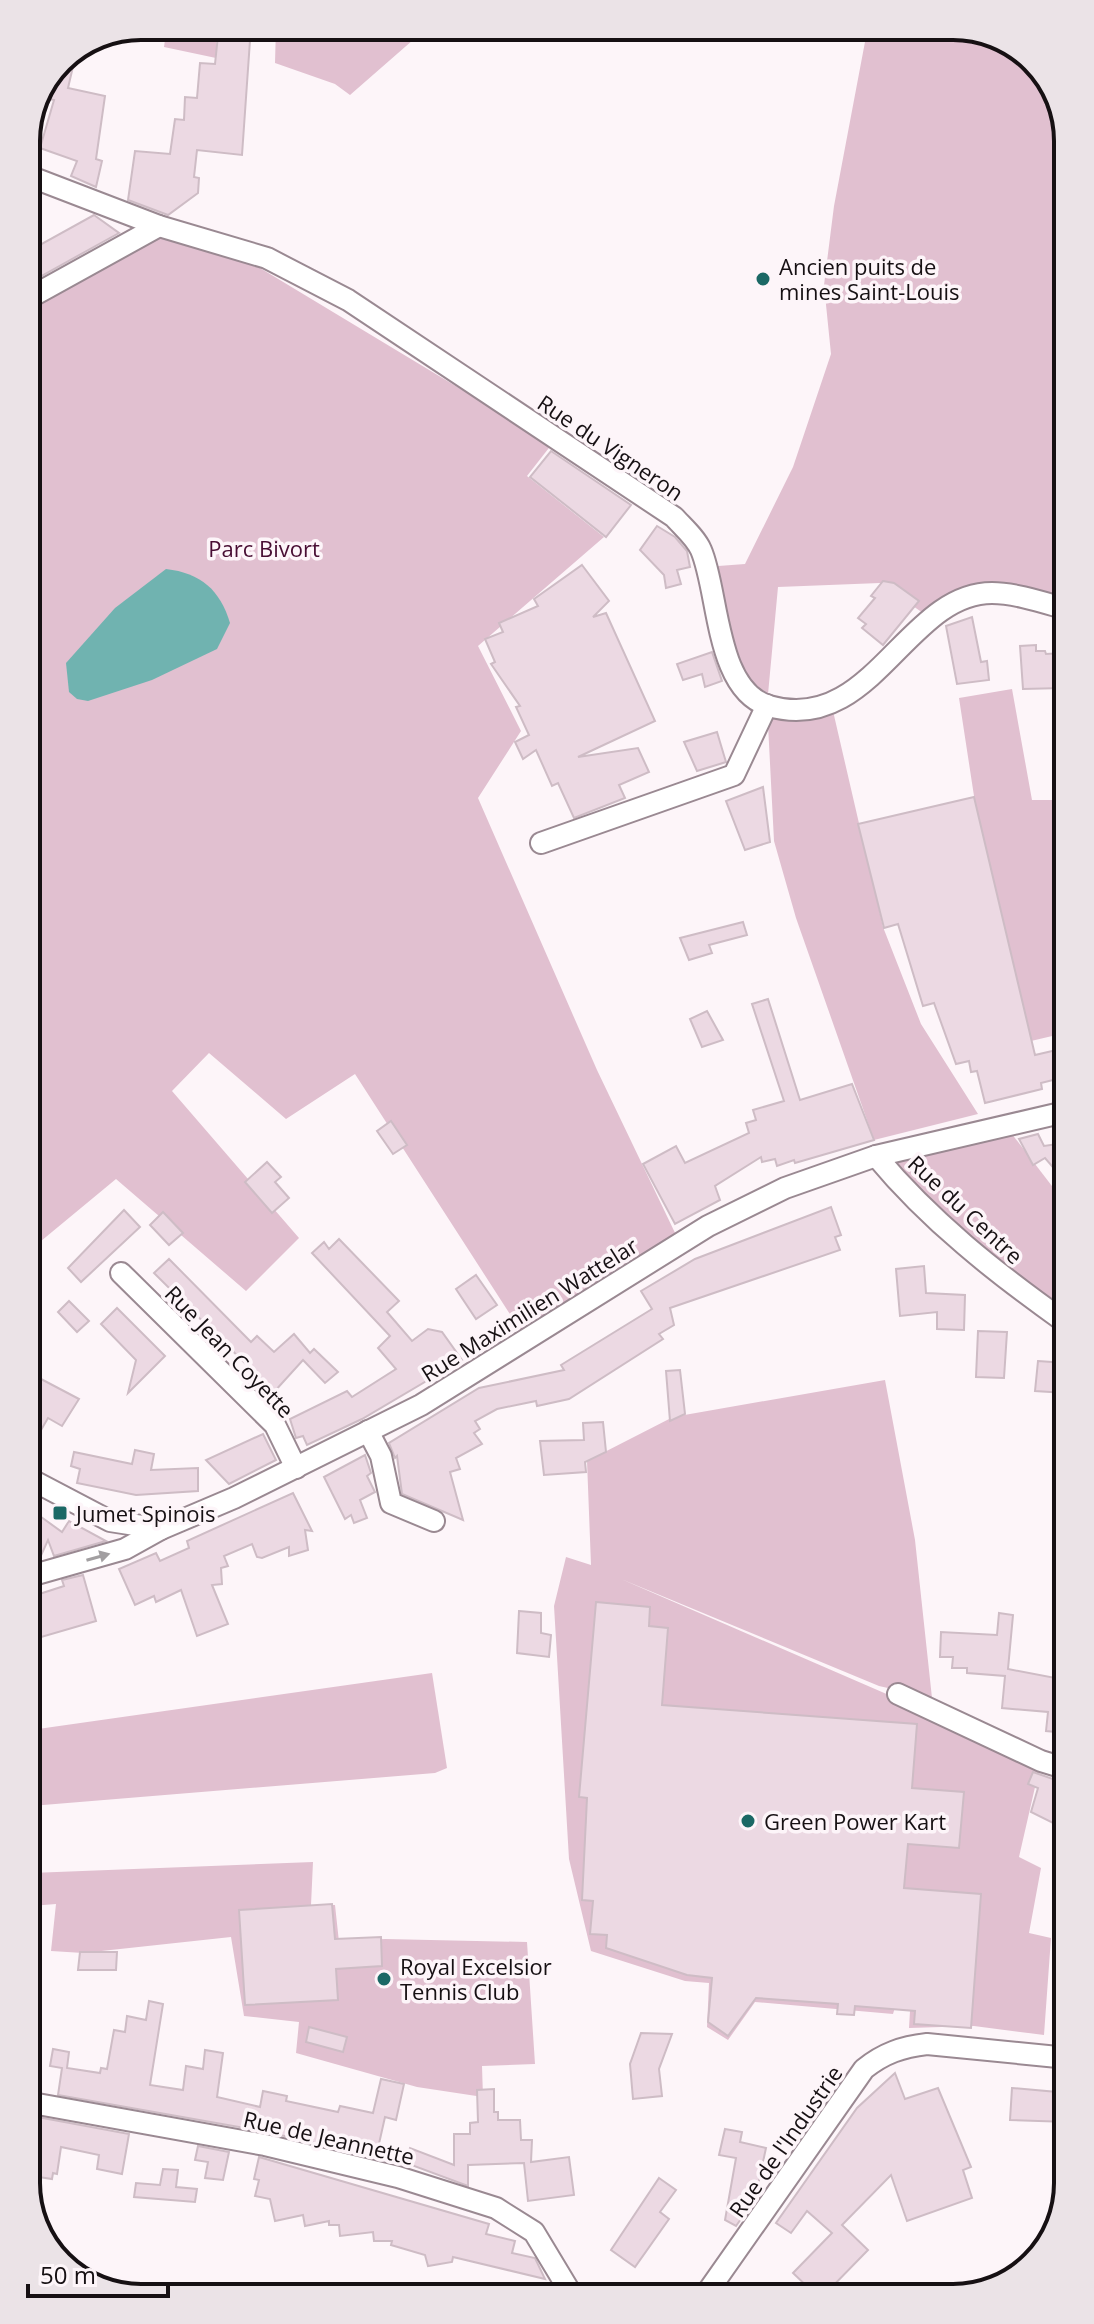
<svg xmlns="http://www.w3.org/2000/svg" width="1094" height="2324" viewBox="0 0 1094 2324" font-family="'Open Sans',sans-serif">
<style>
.green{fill:#e1c0d0}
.water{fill:#70b3b0}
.building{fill:#ecd9e3;stroke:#cebcc5;stroke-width:2}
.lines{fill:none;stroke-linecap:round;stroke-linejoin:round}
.minor-casing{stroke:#9a8992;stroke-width:24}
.minor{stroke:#fff;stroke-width:20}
.oneway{fill:#a29fa1}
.poi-dot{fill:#1b6865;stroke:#fdf5f9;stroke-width:3}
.labels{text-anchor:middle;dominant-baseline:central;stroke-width:7;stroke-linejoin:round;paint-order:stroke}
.poi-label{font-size:22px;fill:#161013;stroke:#fdf5f9;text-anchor:start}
.street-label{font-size:22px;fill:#161013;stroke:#fdf5f9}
.park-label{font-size:22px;fill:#480d33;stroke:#fdf5f9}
.rim{fill:none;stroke:#161013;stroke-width:4}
</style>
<rect width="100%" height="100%" fill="#fdf5f9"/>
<g class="green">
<path d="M167 26H217L216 58 164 47Z"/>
<path d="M276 26H429L350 95 335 84 275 63Z"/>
<path d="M868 26H961L1023 50 1062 104 1063 611 991 593 933 620 880 583 778 587 767 705 833 711 883 927 921 1024 978 1114 874 1140 796 918 774 841 767 705 732 666 705 567 745 564 793 467 831 354 824 285 834 206Z"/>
<path d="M162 236 260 268 552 444 527 476 604 537 478 646 521 731 478 798 597 1070 677 1237 526 1339 355 1074 286 1119 209 1053 172 1091 299 1238 246 1291 116 1179 29 1251 27 310Z"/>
<path d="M1012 689 1032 800H1064L1065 1033 1031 1041 974 796 959 698Z"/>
<path d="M1005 1125 1065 1203V1321L876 1156Z"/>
<path d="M885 1380 915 1540 932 1698 879 1686 621 1579 1041 1761 1019 1857 1041 1868 1029 1933 1051 1938 1044 2035 974 2026 909 2028 910 2011 896 2004 893 2014 755 2002 728 2040 707 2027 709 1983 685 1981 591 1951 569 1859 554 1606 566 1557 591 1565 587 1461 673 1417Z"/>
<path d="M432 1673 447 1768 435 1773 31 1806V1730Z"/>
<path d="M313 1862 311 1905H335L339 1942 385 1939 527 1942 535 2064 482 2066 483 2097 417 2087 296 2053 299 2022 244 2016 231 1937 83 1953 51 1951 56 1904 31 1906V1873Z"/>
</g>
<path class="water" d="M166 569C201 573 220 590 230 623L217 649 152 680 88 701 77 699 69 692 66 663 115 608Z"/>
<g class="building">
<path d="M219 26H251L242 155 197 150 194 177 199 178 198 193 168 215 128 200 135 151 170 154 175 119 184 120 185 97 197 98 200 63 215 64Z"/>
<path d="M67 56 75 58 68 88 105 96 96 159 102 161 96 187 71 176 77 161 40 148 54 100 43 98 60 59Z"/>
<path d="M94 215 119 233 27 284V252Z"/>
<path d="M551 451 631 505 606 537 530 477Z"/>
<path d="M657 526 675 537 687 551 690 567 677 570 681 584 666 588 664 575 640 550Z"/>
<path d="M582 565 609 601 593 617 606 613 655 721 578 757 638 748 649 772 619 785 625 798 574 818 558 783 552 786 536 750 523 759 515 742 529 735 516 707 520 706 491 664 495 662 485 639 503 632 499 623 538 606 534 599Z"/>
<path d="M883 581 894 583 919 601 883 645 862 628 866 624 858 618 875 598 871 596Z"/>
<path d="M972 617 981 662 987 661 989 680 957 684 946 626Z"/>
<path d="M1036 645V651H1045L1046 654 1063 653V688L1023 689 1020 646Z"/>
<path d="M712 652 722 681 705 687 702 674 683 680 677 664Z"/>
<path d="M717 732 726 762 697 771 684 742Z"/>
<path d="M763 787 770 842 745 850 726 801Z"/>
<path d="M974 797 1035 1055 1065 1048V1077L1041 1083 1042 1089 985 1103 977 1071 971 1072 969 1061 956 1064 934 1003 923 1006 898 924 884 928 858 824Z"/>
<path d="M743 922 747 935 709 945 712 953 689 960 680 938Z"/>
<path d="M768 999 800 1100 852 1084 874 1140 795 1163 794 1160 777 1166 775 1159 762 1162 761 1157 715 1186 720 1200 675 1224 643 1164 676 1146 685 1163 749 1133 746 1123 756 1120 753 1110 784 1101 752 1004Z"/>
<path d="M707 1011 723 1040 702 1047 690 1019Z"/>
<path d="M391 1121 407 1145 393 1154 377 1131Z"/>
<path d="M1038 1134 1044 1146 1065 1143V1181L1045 1158 1033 1165 1019 1139Z"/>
<path d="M267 1162 281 1177 275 1182 289 1198 272 1213 245 1182Z"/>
<path d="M831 1207 841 1235 835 1237 840 1250 670 1308 674 1325 659 1334 663 1339 569 1399 537 1406 536 1401 497 1409 475 1421 480 1429 474 1433 482 1444 456 1458 460 1469 450 1472 463 1520 402 1494 397 1456 395 1458 389 1443 479 1388 564 1370 561 1365 652 1309 641 1291 695 1259Z"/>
<path d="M124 1210 140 1227 81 1282 68 1268Z"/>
<path d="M163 1212 183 1233 169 1245 150 1225Z"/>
<path d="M339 1239 399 1301 387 1312 412 1341 428 1329 442 1332 462 1360 362 1419 307 1445 303 1436 296 1438 290 1419 347 1391 352 1397 396 1369 378 1348 390 1336 312 1253 324 1242 329 1249Z"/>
<path d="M169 1259 251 1342 257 1336 274 1352 294 1334 310 1353 314 1349 338 1372 325 1383 303 1360 274 1392 154 1273Z"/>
<path d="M924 1266 926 1293 965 1295 964 1330 937 1329V1312L900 1316 896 1269Z"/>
<path d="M476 1275 497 1305 476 1319 456 1289Z"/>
<path d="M69 1301 89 1321 77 1332 58 1312Z"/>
<path d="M117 1308 165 1356 128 1393 136 1360 101 1324Z"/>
<path d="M978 1331 1007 1332 1004 1378 976 1377Z"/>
<path d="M1038 1361 1066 1363V1393L1035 1391Z"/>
<path d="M680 1370 685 1414 670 1421 666 1371Z"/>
<path d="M41 1379 79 1399 62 1426 48 1418 30 1449V1394Z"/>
<path d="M603 1422 606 1452 585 1462 586 1472 544 1475 540 1441 584 1440 583 1423Z"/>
<path d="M263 1434 276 1460 229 1484 206 1460Z"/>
<path d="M135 1450 154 1454 151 1470 198 1468V1491L136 1495 77 1483 80 1469 71 1466 74 1452 132 1464Z"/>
<path d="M365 1455 371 1473 367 1476 375 1492 360 1500 367 1518 354 1523 351 1515 345 1519 324 1477Z"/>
<path d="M293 1493 312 1531 305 1530 308 1550 289 1556V1547L262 1558 257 1557 252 1544 224 1556 228 1566 221 1568 222 1584 212 1585 228 1624 197 1636 181 1590 156 1602 154 1596 135 1605 119 1569 156 1553 160 1561 189 1548 187 1541Z"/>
<path d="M30 1509 62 1532 69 1521 106 1541 54 1556 48 1540 39 1560 30 1562Z"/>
<path d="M83 1575 96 1621 31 1640 30 1597 64 1586 62 1580Z"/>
<path d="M596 1602 650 1607 649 1626 668 1628 662 1705 917 1724 912 1788 964 1792 959 1848 908 1844 904 1888 981 1894 971 2028 914 2024 915 2011 855 2006 854 2015 837 2014 838 2004 756 1998 728 2036 708 2022 712 1978 687 1975 606 1948 607 1935 590 1934 593 1901 582 1900 587 1798 579 1797Z"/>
<path d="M519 1611 541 1613V1633L551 1635 549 1657 517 1653Z"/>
<path d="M999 1613 1013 1615 1008 1669 1066 1680 1067 1733 1046 1731 1048 1712 1002 1708 1005 1676 967 1673V1668H952L953 1657H940L941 1632 997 1635Z"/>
<path d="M1033 1772 1067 1784V1830L1031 1812 1038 1788 1028 1784Z"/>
<path d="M332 1904 335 1939 381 1937 382 1966 336 1969 338 2000 245 2005 239 1910Z"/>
<path d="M80 1952H117L116 1970H78Z"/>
<path d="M149 2001 163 2004 150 2085 183 2090 186 2066 203 2069 205 2050 223 2053 217 2097 260 2107 263 2091 287 2096 286 2101 338 2112 340 2106 373 2113 381 2079 404 2084 396 2120 385 2117 376 2157 267 2132 58 2095 62 2068 50 2066 53 2049 69 2052 67 2068 100 2073 101 2068 107 2069 114 2030 125 2032 127 2016 146 2020Z"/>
<path d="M309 2027 347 2037 343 2052 306 2042Z"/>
<path d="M641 2033 672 2034 659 2069 662 2096 633 2099 630 2064Z"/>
<path d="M895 2073 905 2099 938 2088 971 2167 963 2170 972 2198 907 2221 891 2175 842 2225 868 2250 826 2293H814L793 2273 832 2233 807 2211 791 2233 776 2223 857 2108Z"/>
<path d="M1012 2088 1068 2093V2122L1010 2120Z"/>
<path d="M494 2089V2112H498V2120H520L521 2140H532L531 2162 569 2157 574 2195 528 2201 524 2163 468 2165V2186L406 2163 410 2148 454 2165V2134H470V2123L478 2122 477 2090Z"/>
<path d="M32 2116 129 2134 122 2174 97 2169 99 2155 61 2147 57 2174 53 2173 52 2179 32 2176Z"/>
<path d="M725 2129 742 2132 740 2142 766 2148 755 2199 736 2226 725 2220 736 2158 719 2155Z"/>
<path d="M198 2146 229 2152 223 2180 205 2178 208 2162 195 2160Z"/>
<path d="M259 2157 489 2224 486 2234 515 2241 512 2253 535 2258 545 2279 453 2257 452 2262 428 2266 425 2255 391 2245 392 2241H374L373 2232 340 2236 339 2225H329V2221L305 2226 303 2215 275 2221 270 2199 255 2196 259 2180 254 2179Z"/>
<path d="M163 2169 178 2170 176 2187 197 2189 195 2202 134 2197 136 2183 160 2185Z"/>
<path d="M659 2178 676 2190 660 2212 669 2219 635 2267 611 2250Z"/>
</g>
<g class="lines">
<defs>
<g id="minor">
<path d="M26 175 159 226 267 258 348 300 674 517C683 527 696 538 701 550 719 591 715 690 769 706 872 736 906 593 992 593 1014 593 1042 602 1063 608"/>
<path d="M27 299 159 226"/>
<path d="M541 843 734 775 767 705"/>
<path d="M876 1156C930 1221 996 1273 1065 1322"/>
<path d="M121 1273 275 1425 296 1468"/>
<path d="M368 1431 381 1456 391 1503 434 1521"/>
<path d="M30 1479 110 1521 161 1529 234 1498 421 1405 708 1226 785 1188 876 1156 1065 1112"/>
<path d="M30 1576 125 1549 161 1529"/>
<path d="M898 1694 1041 1761 1067 1769"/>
<path d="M32 2103 265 2145 398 2177 496 2208 534 2232 572 2295"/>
<path d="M706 2294 864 2069C884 2053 902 2047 927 2044L1068 2058"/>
</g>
</defs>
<use href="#minor" class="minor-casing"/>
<use href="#minor" class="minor"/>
</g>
<defs><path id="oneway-solid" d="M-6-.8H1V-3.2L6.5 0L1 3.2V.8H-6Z" transform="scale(2)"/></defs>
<use class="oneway" href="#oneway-solid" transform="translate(98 1557) rotate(-16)"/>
<g class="poi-dot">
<circle cx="763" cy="279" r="8"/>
<rect x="52" y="1505" width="16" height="16" rx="4"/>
<circle cx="748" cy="1821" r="8"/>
<circle cx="384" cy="1979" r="8"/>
</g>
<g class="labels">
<g class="poi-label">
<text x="779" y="266">Ancien puits de<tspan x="779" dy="25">mines Saint-Louis</tspan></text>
<text x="76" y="1513">Jumet Spinois</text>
<text x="764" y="1821">Green Power Kart</text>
<text x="400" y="1966">Royal Excelsior<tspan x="400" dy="25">Tennis Club</tspan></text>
</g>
<g class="street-label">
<text transform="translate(611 447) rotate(34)">Rue du Vigneron</text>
<text transform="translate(966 1209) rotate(43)">Rue du Centre</text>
<text transform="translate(529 1309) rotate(-32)">Rue Maximilien Wattelar</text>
<text transform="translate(230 1351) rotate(46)">Rue Jean Coyette</text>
<text transform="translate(329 2137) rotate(13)">Rue de Jeannette</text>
<text transform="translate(785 2141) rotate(-55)">Rue de l'Industrie</text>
</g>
<g class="park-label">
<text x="264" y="548">Parc Bivort</text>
</g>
</g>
<path d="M0 0H1094V2324H0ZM141 40H953A101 101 0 0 1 1054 141V2183A101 101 0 0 1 953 2284H141A101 101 0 0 1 40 2183V141A101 101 0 0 1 141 40Z" fill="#ebe3e7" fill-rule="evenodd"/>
<path class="rim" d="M141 40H953A101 101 0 0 1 1054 141V2183A101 101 0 0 1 953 2284H141A101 101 0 0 1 40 2183V141A101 101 0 0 1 141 40Z"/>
<path d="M28 2284v12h140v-12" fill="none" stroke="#161013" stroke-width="4"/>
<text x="40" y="2284" font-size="24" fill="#161013" stroke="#fdf5f9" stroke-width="6" paint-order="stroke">50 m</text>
</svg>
